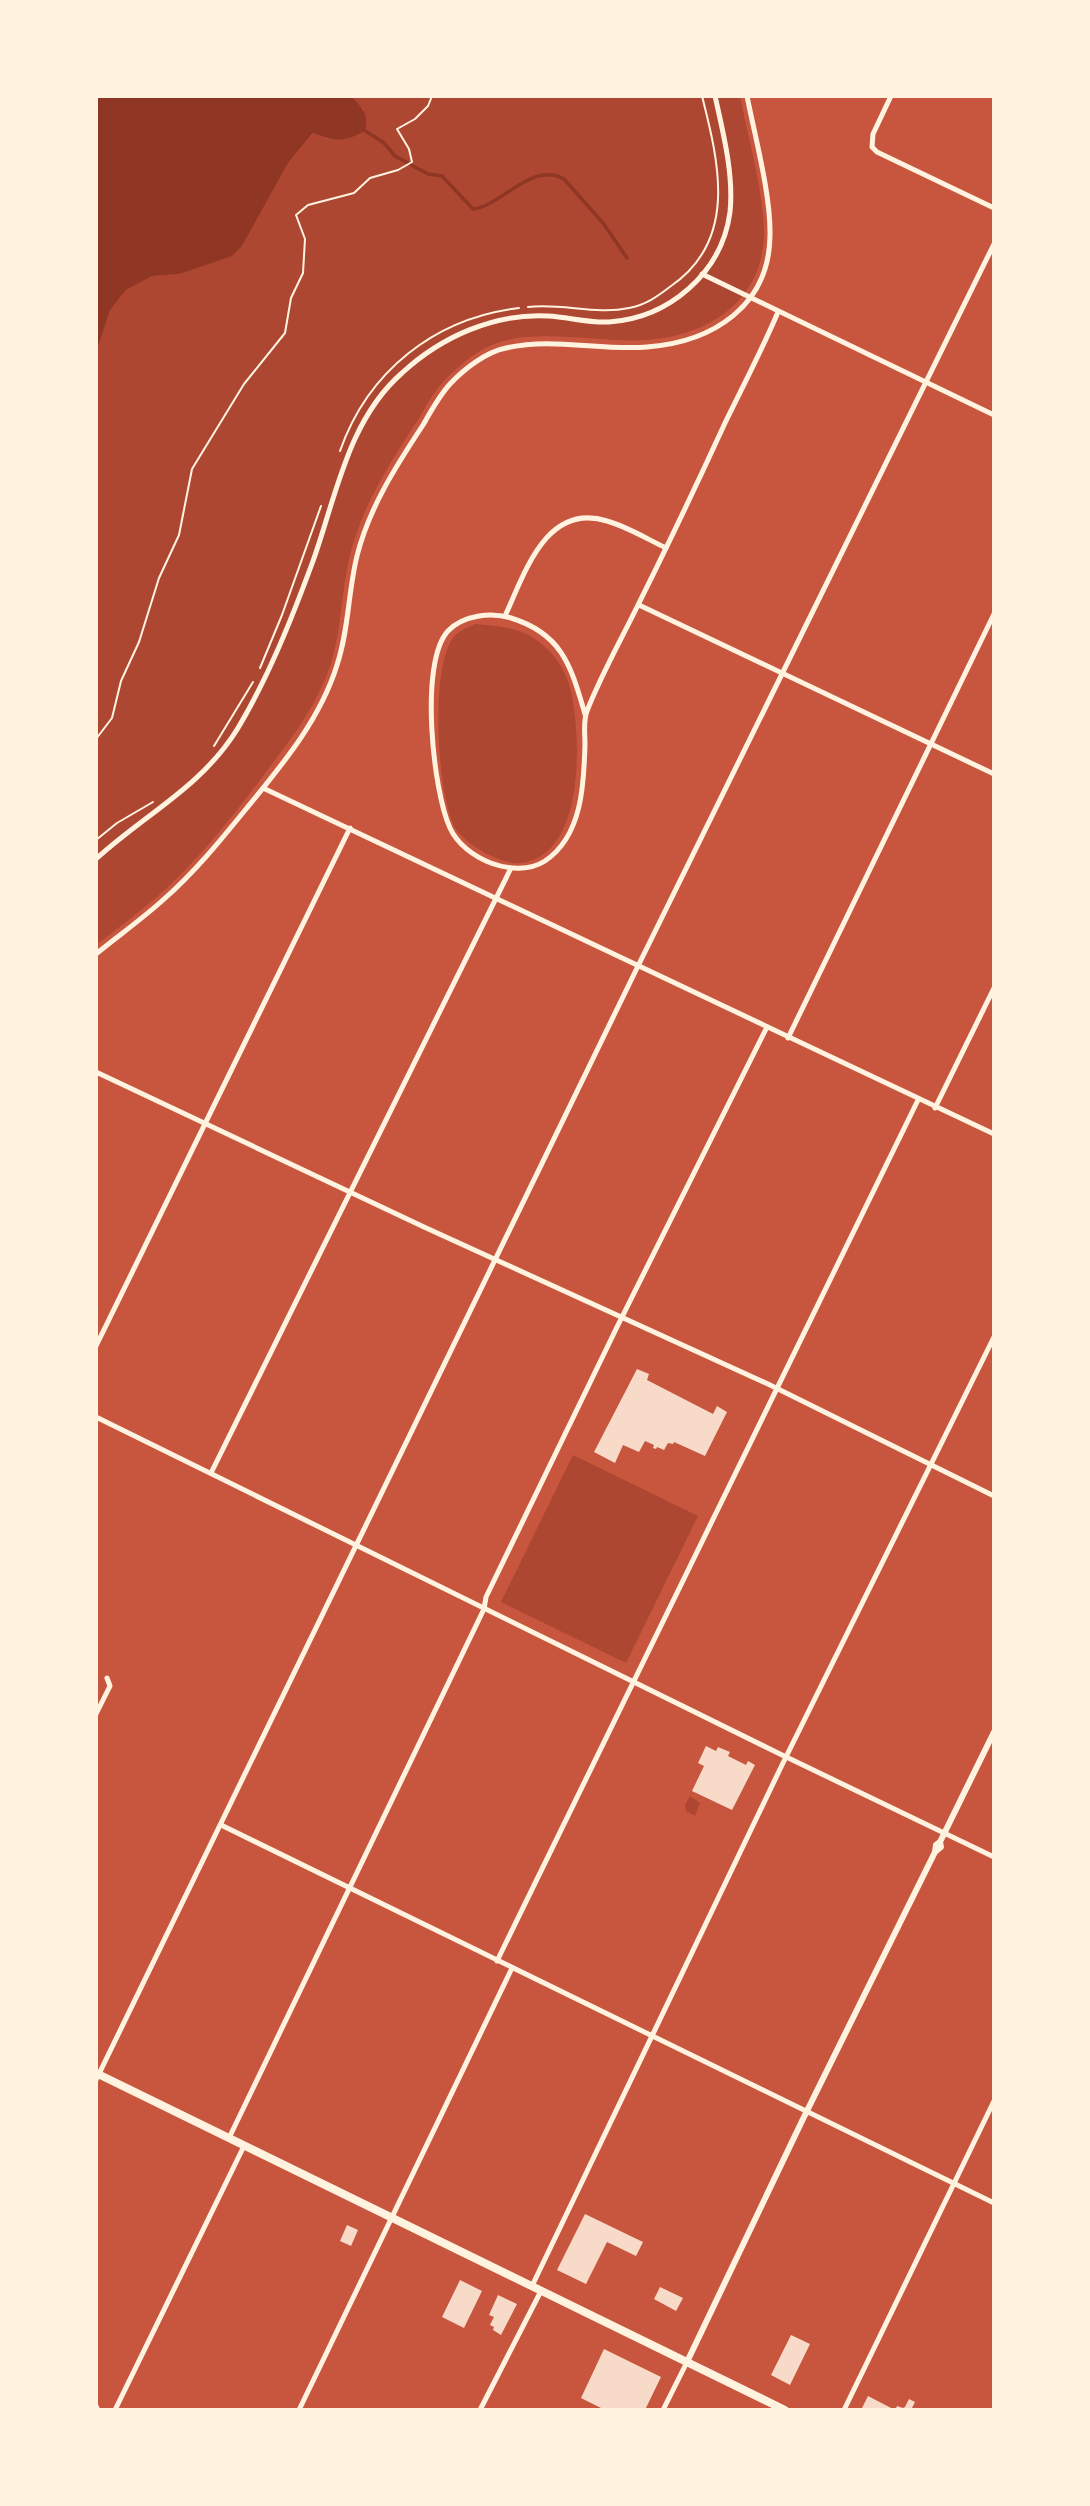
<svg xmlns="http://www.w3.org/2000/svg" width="1090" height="2506" viewBox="0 0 1090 2506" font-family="'Exo 2',sans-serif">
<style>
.green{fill:#ae4732}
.water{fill:#8f3625}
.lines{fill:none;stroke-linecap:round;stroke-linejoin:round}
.stream{stroke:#8f3625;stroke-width:3.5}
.building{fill:#f7dbc8}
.path{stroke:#fff3e0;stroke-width:2}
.minor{stroke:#fff3e0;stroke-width:5}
.tertiary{stroke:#fff3e0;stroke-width:6}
.primary{stroke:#fff3e0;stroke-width:8}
</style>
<rect width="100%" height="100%" fill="#c8553d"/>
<g class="green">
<path d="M351 96H740C748 137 764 193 764 234 763 301 708 336 646 340 603 343 540 329 500 342 480 348 460 364 445 380 434 391 426 406 418 420 390 462 362 506 350 555 341 591 342 628 331 663 318 704 292 738 266 772 234 815 199 860 158 896 138 913 117 929 96 945V353L110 310 126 290 152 276 179 274 242 246 288 163 314 133 328 139 364 110Z"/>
<path d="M475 624C501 626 524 628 544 646 557 657 567 674 571 691 581 736 586 855 521 863 502 866 463 843 454 826 437 791 430 670 453 638 458 631 467 628 475 624Z"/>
<path d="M573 1455 698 1516 626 1663 501 1602Z"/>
<path d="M690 1796 700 1803 695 1816 686 1811 685 1805Z"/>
</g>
<path class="water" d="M96 96H351C363 109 369 113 365 131 344 142 336 142 313 133L288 163 242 246 232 256 179 274 152 276 126 290 110 310 96 353Z"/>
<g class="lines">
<path class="stream" d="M364 130 384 143 395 156 428 174 442 176 473 209C502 206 531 161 564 179L603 223 627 258"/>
</g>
<g class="building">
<path d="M637 1369 649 1374 647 1380 713 1414 717 1406 727 1412 705 1456 674 1442 673 1444 668 1443 664 1450 657 1447 656 1449 653 1448 654 1445 645 1441 639 1452 623 1445 615 1463 594 1452Z"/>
<path d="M706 1746 716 1751 718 1747 730 1752 728 1756 746 1765 748 1761 755 1765 732 1810 692 1791 704 1766 698 1763Z"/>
<path d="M585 2214 643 2242 636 2256 607 2242 586 2284 557 2270Z"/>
<path d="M347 2225 358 2230 351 2246 340 2241Z"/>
<path d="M460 2280 482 2291 464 2328 442 2317Z"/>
<path d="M660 2287 683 2298 676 2311 654 2299Z"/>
<path d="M498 2295 517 2304 501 2335 493 2330 494 2327 490 2325 494 2317 489 2315Z"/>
<path d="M791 2335 810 2344 790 2385 771 2375Z"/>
<path d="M604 2349 661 2377 645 2410H605L581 2398Z"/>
<path d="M868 2396 895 2410 897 2406 903 2408 905 2407 909 2399 915 2402 911 2410H861Z"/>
</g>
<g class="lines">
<g class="path">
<path d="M528 307C562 303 596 315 629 308 646 305 658 296 671 286 738 240 719 163 702 96"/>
<path d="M340 451C368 371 435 318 519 308"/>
<path d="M260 668 282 615 321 506"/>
<path d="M96 739 112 718 121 681 139 642 159 578 179 535 192 469 244 384 285 333 291 298 303 273 305 239 296 215 308 205 354 193 370 178 398 170 412 162 409 149 397 129 415 119 428 106 432 96"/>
<path d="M214 746 253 682"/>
<path d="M96 840 117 823 153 802"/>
</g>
<g class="minor">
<path d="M891 96 873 134 872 147 877 152 994 208"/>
<path d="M702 274 994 415"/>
<path d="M639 605 994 774"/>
<path d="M505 616C525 573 546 502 607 521 628 527 647 539 666 548"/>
<path d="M585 714C571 667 563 634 511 618 491 612 463 615 448 631 419 662 433 791 450 828 464 859 515 880 545 861 582 836 584 785 585 744 585 734 583 721 587 711 601 675 621 640 638 605 668 545 697 484 725 423 743 386 762 350 778 312"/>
<path d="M263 788 994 1134"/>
<path d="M96 859C145 814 202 787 238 728 269 676 292 618 313 561 336 497 348 420 402 373 441 337 494 313 548 316 568 317 588 323 609 322 669 318 722 273 730 212 734 175 723 132 715 96"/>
<path d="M96 954C118 936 142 919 163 900 194 873 220 841 246 809 282 765 320 720 337 665 349 629 348 592 357 556 369 508 396 466 423 425 431 411 439 396 450 384 464 369 486 352 506 348 552 337 601 351 647 347 713 342 769 306 770 236 771 195 755 137 747 96"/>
<path d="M788 1038 994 614"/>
<path d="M96 1072 424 1227 768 1384 994 1496"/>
<path d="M935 1108 994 988"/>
<path d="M96 1346 350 828"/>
<path d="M96 1417 778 1753 994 1857"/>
<path d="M211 1473 510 870"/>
<path d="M96 1714 110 1686 107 1678"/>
<path d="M221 1825 994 2203"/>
<path d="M497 1961 918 1100"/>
<path d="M96 2080 638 966 994 244"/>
<path d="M229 2138 484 1609 486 1597 617 1327 767 1027"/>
<path d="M532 2286 782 1765 994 1337"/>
<path d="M96 2406 98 2410"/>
<path d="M115 2410 244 2146"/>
<path d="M299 2410 512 1968"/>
<path d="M480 2410 541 2291"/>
<path d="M663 2410 687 2362"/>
<path d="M844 2410 994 2101"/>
</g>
<g class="tertiary">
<path d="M940 1842 994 1732"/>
<path d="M687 2362 802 2121 935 1852 936 1845 940 1842 941 1847 935 1852"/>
</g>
<path class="primary" d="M96 2073 785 2410"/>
</g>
<rect width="1090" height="2506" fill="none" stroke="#fff3e0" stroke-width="196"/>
</svg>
